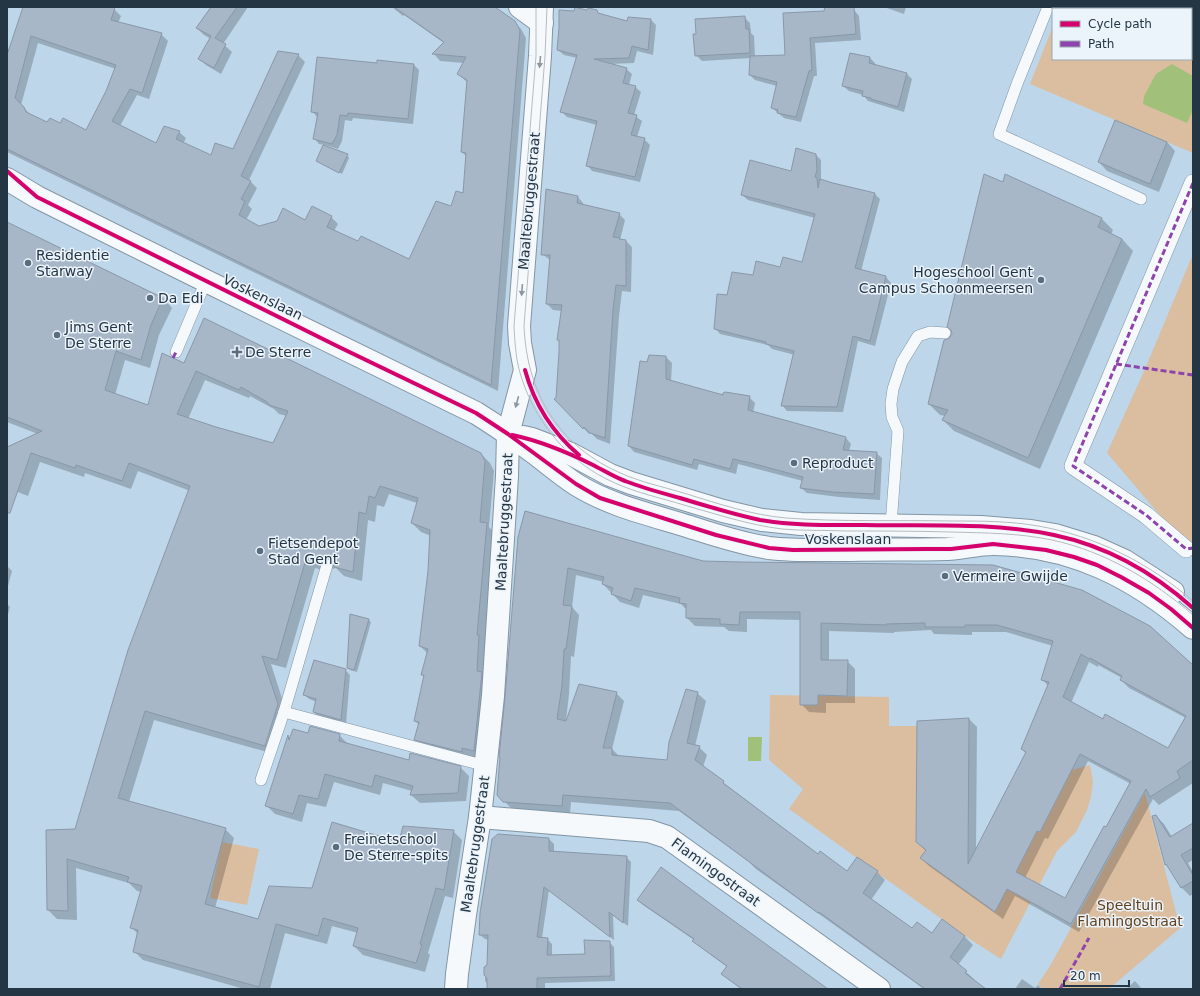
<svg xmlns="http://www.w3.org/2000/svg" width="1200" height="996" viewBox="0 0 1200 996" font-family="'DejaVu Sans',sans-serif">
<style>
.green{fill:#dbbe9f}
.water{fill:#a1c17b}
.shadow{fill:#0003;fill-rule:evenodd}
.building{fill:#a8b7c8;stroke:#8998a9;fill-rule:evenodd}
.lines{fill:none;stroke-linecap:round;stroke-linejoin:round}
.service-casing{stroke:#8295a4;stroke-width:12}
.pedestrian-casing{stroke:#8295a4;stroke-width:18}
.minor-casing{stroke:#8295a4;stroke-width:24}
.tertiary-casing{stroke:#8295a4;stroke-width:24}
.service{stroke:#f5f9fc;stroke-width:11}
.pedestrian{stroke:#f5f9fc;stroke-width:17}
.minor{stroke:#f5f9fc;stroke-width:22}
.tertiary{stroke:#f5f9fc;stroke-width:22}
.tram{stroke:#b5bcc0;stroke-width:1}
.quiet{stroke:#8e44ad;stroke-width:3;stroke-dasharray:6 3;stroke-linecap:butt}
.cycleway-casing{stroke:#ebf3fb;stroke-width:6}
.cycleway{stroke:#d6006c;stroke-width:4}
.oneway{fill:#8c97a0}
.poi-dot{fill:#5a6d7e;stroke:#ebf3fb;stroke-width:1.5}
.labels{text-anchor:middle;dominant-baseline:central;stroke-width:3;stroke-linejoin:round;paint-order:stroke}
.street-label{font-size:14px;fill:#243544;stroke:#ebf3fb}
.poi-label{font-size:14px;fill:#243544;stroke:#ebf3fb;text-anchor:start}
.park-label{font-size:14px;fill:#62401c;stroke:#ebf3fb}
</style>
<rect width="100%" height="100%" fill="#bdd6ea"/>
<g class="green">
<path d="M1061 7H1193V153L1030 84 1053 26V59H1191V9H1060Z"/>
<path d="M1193 254V558L1181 540 1107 453 1145 369Z"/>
<path d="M770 695 889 697V726H917L916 842 926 850 920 858 995 912 1037 831 1040 832 1072 770 1090 765 1093 781 1091 797 1087 810 1076 832 1057 851 1001 959 965 936 789 809 803 789 769 760Z"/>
<path d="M1145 793 1180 928 1109 989H1043L1038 984 1050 966Z"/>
<path d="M222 842 259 849 247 905 210 898Z"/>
</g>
<g class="water">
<path d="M1172 64 1193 76V110L1187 123 1143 104 1144 96 1156 74Z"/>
<path d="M748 737H762L761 761H748Z"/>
</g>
<g class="shadow">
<path d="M24 7H107L114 9 121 16 118 23 161 34 168 41 149 99 137 95 120 126 156 144 179 132 186 138 183 144 211 156 234 151 298 55 305 62 249 180 257 188 248 205 252 209 246 220 259 227 331 217 338 224 334 231 358 243 409 260 452 207 463 194 467 157 462 152 468 83 458 74 464 63 440 61 434 54 444 43 404 15 403 16 392 7H494L514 22 521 29 526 38 498 391 7 152V49H10ZM38 43 116 69 107 92 87 131 61 124H48L31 115 21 105Z"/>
<path d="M212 7H248L223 44 232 52 221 74 206 65 199 59 211 39 204 35 197 28Z"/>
<path d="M884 7H906L904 14Z"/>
<path d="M854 10 859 16 861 40 815 43 817 76H814L801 122 784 118 772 108 777 86 755 80 750 75 751 58 702 61 696 55 697 35 744 17 750 23 751 33 754 36 755 57 786 56 784 14Z"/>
<path d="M586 11H597L599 14 628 22 651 20 656 25 653 55 637 51 634 63 610 64 626 69 632 74 629 85 635 87 641 92 634 115 642 121 637 137 644 139 650 145 640 182 592 171 587 165 597 125 567 117 562 112 577 58 564 55 558 50Z"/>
<path d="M851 55 870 58 875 63V66L907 74 912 79 904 112 868 101 863 95 849 91 843 86Z"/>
<path d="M378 64 414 65 419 70 413 124 353 118 352 121 345 120 342 141 338 149 325 145V147L347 155 349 158 342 174 317 160 324 145 319 144 314 138 317 117 312 111Z"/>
<path d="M1116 122 1167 142 1175 151 1159 192 1107 171 1099 162Z"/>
<path d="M815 154 821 160V180L875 194 880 199 861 271 886 277 891 283 875 346 858 341 843 412 787 411 782 405 795 355 772 349 768 345 720 334 715 328 727 296 781 269 803 263 815 218 748 200 742 195 791 172Z"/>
<path d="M1004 183 1101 218 1113 230 1111 234 1122 239 1133 251 1040 469 954 431 943 420 945 416 940 415 929 404 949 340 953 334Z"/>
<path d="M577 196 583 203V206L619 214 625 220 620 240 626 241 632 247 631 292 622 291 619 316 610 444 597 439 591 433 589 434 556 399 557 398 560 341 558 340 562 311 553 310 547 304 550 260 542 254Z"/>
<path d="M7 223 163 298 172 308 159 335 150 368 125 360 115 395 149 406 185 364 481 454 490 463 494 471 489 527 495 533 483 760 424 748 415 739 419 725 415 721 425 677 422 675 428 654 420 646 429 571 431 536 421 532 412 523 417 503 389 494 384 507 377 505 375 522 368 520 362 581 344 576 336 568 332 569 329 572 315 568 286 668 271 664 287 714 274 754 154 720 129 802 225 829 234 838 215 908 259 920 313 889 400 843 453 831 462 840 453 898 445 896 428 953 430 955 425 972 363 955 354 946 358 933 332 926 327 944 285 933 270 989H244L143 960 134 951 138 934 132 928 142 892 137 891 129 883 76 868 77 920 57 919 48 910 190 491 138 471 131 489 85 473 84 477 40 462 28 496 10 489 7 486V448L38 434 7 422ZM205 380 249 398 250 396 274 409 279 414 287 416 274 444 188 419Z"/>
<path d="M666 357 672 363 671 381 723 396 749 397 755 403 753 413 846 438 851 444 849 451 876 453 882 458 880 500 839 497 807 493 801 488 803 481 738 464 736 474 699 464 697 470 634 452 629 446 648 363Z"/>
<path d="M519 537 703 562 1193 667V783L1159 805 1153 799 1079 932 1015 896 1003 919 929 866 921 858 926 851 917 842 969 719 977 727 976 851 1026 754 1022 749 1048 686 1042 679 1053 646 1006 632H972V635L934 634 931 630 894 632V633L829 631V661H847L855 669V703H826V713L809 712 801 704V620L747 619V632L729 631 724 627 695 626 687 618V610L681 604 643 595 639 608 620 602 603 584 604 582 576 575 572 607 579 615 574 657 571 656 569 694 566 721 616 693 624 701 612 749 620 757 668 761 697 693 706 701 695 746 699 747 707 755 703 767 818 855 847 872 858 858 877 872 885 880 871 900 913 930 932 934 942 920 965 937 973 945 958 965 974 979 973 980 985 989H924L756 869 749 862 679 811 571 802 570 814 512 809 504 801ZM1089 662 1098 667V665L1122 678 1121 680 1129 688 1186 718 1169 749 1103 720 1071 703ZM1088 761 1131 784 1065 900 1025 878 1045 838 1048 839Z"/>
<path d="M7 566 12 571 7 590Z"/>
<path d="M7 604 10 607 7 618Z"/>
<path d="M369 620 371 622 357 672 350 670 348 668Z"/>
<path d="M345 670 350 675 346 724 319 717 314 712 317 702 309 699 305 695Z"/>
<path d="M309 734 339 735 348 744 409 761 460 767 469 776 466 801 420 803 411 795 412 791 383 783 380 795 334 782 326 807 307 803 302 822 275 814 267 806 288 736 291 739Z"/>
<path d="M1156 816 1164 824 1172 837 1193 825V860L1188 863 1193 872V894L1190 896 1182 888 1172 871 1166 865 1153 817Z"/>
<path d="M549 839 554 844V852L626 857 631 862 628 926 613 915 614 940 549 890 542 938 547 939 552 944V955H586L609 942 614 947 615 981 545 983V989H500L490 986 485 981V968L488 965 489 940 485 939 480 935Z"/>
<path d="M638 900 827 989H741L722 974 727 967 699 946 694 940 643 905Z"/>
<path d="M1022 979 1035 988 1038 985 1042 989H1015Z"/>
<path d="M1135 981 1142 989H1126Z"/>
</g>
<g class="building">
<path d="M23 7H115L111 20 162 33 142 93 130 89 112 121 156 143 164 126 180 131 176 139 211 155 215 143 233 149 278 51 299 54 241 176 251 181 241 199 245 201 239 215 259 226 277 221 283 208 305 220 312 206 332 216 327 227 358 241 361 236 409 259 436 201 451 206 456 191 463 193 466 153 461 152 467 80 457 74 466 57 432 54 444 42 394 7H495L515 21 520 30 491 385 7 149V55ZM31 36 116 65 106 91 86 130 63 118 60 123 50 118 47 122 26 112 24 107 15 98Z"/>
<path d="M211 7H237L215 38 226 44 214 68 198 59 211 36 196 28Z"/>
<path d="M575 7 586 10 589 8 597 10 598 13 627 21 628 17 651 19 648 50 632 46 629 58 594 59 627 68 623 83 636 86 628 113 637 115 631 135 645 138 635 177 586 166 597 121 560 112 577 55 557 50 559 28V10L574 11Z"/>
<path d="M825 7H854L856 34 810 38 812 70 809 71 796 117 777 113 778 110 771 108 777 82 749 75 750 56 785 55 783 13 824 11Z"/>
<path d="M745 16 746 29H749L750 53 695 56 693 34H696L695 19Z"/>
<path d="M850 53 870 57 869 63 907 73 898 107 871 99V98L862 96 863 91 842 86Z"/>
<path d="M317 57 377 63V60L414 64 408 119 348 113 347 116 340 115 337 135 332 144 313 139 318 113 311 112Z"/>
<path d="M1115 120 1167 142 1150 184 1098 162Z"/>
<path d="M323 145 348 154 339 173 316 161Z"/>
<path d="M796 148 816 154 817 170 815 177 817 178 818 188 820 179 833 183 875 193 855 268 886 276 870 341 853 336 837 407 781 406 794 351 766 344V342L714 329 717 294 727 295 732 272 753 275 756 261 780 267 783 257 802 262 815 214 741 195 750 160 791 171Z"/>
<path d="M984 174 1003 182 1005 174 1102 218 1098 227 1122 239 1028 458 942 420 948 410 928 404 944 340 948 339 952 334 951 330 947 327Z"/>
<path d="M546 189 578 196 577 203 620 213 613 237 620 238 619 239 626 240V286L616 285 613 310 605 438 590 433 584 427 583 429 554 399 556 398 559 352V340H557L562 305 546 304 550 255H541Z"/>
<path d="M7 222 163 298 151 325 141 360 116 351 105 390 148 405 162 353 184 363 204 318 481 453 485 461 480 522 487 523 477 635H479L477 671 482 672 474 751 462 748V752L414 740 419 722 414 721 424 675H421L428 649 419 646 428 571 430 530 411 523 418 498 380 486 375 498 369 496 366 514 359 512 353 572 334 567 332 560 329 558 322 560 320 563 306 559 277 660 262 656 278 704 265 746 145 711 118 798 226 828 205 904 258 919 269 886 312 888 332 822 399 842 403 826 454 830 444 890 436 888 420 944 422 945 416 963 353 946 358 928 323 918 318 936 276 924 259 987 133 952 138 930 130 928 142 886 127 882 129 877 67 859 68 911 47 910 46 830 75 829 128 650 190 486 129 463 122 481 76 465 75 468 31 453 10 513H7V447L42 431 7 417ZM196 371 239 390 241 387 267 402 269 405 288 411 273 443 216 427 177 414Z"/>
<path d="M649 355 666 356V379L723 395V393L725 392 750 396 748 410 846 437 843 450 877 452 874 494 832 492 800 488 803 477 751 463 733 459 730 469 694 459 692 465 628 446 640 361 647 362Z"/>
<path d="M525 511 703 561 741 562 993 565 1082 590 1150 626 1193 665V760L1177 771 1180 778 1150 797 1146 789 1071 924 1007 889 995 912 920 858 926 850 916 842 917 721 969 718 968 864 1026 752 1021 749 1049 682 1041 680 1053 641 997 625H965V627H925V623L886 624V625L821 623V660H848L847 696 818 695V705H800V612H740L739 625 720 624V619L686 618V604L679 603 680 598 635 588 631 601 611 594 613 588 602 584 604 577 568 568 563 605 572 606 566 649H564L562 686 557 719 566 721 579 684 617 692 603 748H612V755L667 760 669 742 686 689 698 692 687 743 700 746 695 760 724 781 723 783 818 854 820 851 847 871 857 857 878 871 863 893 912 928 917 922 932 933 942 919 965 936 950 957 967 971 965 973 986 989H925L819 912 818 913 670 803 563 795 562 806 503 802 497 795 500 757H499L505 697 518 537ZM1081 654 1089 659 1090 658 1122 676 1120 680 1186 716 1168 748 1105 714 1103 719 1063 697ZM1080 754 1131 781 1106 827 1104 826 1065 898 1016 872 1037 831 1040 832Z"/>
<path d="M350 614 369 619 354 670 347 668Z"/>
<path d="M314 660 346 669 341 720 313 712 316 699 303 695Z"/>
<path d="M310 726 340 734 339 741 409 760 410 753 461 766 458 793 410 795 413 786 375 775 372 787 325 774 318 799 299 795 293 814 265 806 288 735 289 740 293 729 308 733Z"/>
<path d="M1156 815 1170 837 1193 823V848L1181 855 1193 875V881L1181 888 1166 864 1165 865 1152 816Z"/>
<path d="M498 834 549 838V851L627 856 623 923 609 912 610 937 544 887 537 937 548 938 547 955 585 954 584 940 610 941 611 976 537 978V989H487V978L484 975V967L487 965 488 935H479L480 913 492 839Z"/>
<path d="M661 867 716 908 828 989H742L721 974 727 966 692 941 694 939 637 900Z"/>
</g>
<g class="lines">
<defs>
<g id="service">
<path d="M1048 7 1017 84 999 134 1141 199"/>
<path d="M176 352 206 281"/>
<path d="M891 525 898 431 892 417 891 404 893 389 902 362 918 336 930 332 945 333"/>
<path d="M284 712 486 766"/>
<path d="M261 780 284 712 327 565"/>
</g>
<path id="pedestrian" d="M1186 549 1146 515 1073 466 1193 183"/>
<g id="minor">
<path d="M520 7 542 23"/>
<path d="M480 817 649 831 667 837 879 989"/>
<path d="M456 989 457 974 465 915 480 817 493 696 507 476 508 434 525 370 520 343 519 326 540 56 542 7"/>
</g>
<g id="tertiary">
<path d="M7 179 37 197 206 281 476 413C497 426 517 440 537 455 550 465 563 476 577 485 611 506 652 515 690 527 715 535 742 544 769 548 794 551 821 550 846 550 880 549 914 550 947 549 963 548 978 544 994 544 1072 545 1136 578 1193 628"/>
<path d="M523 437 532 439 571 454 610 475 631 483 723 511 762 520 801 524 981 527 1031 531 1055 535 1094 547 1125 561 1173 592"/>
</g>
</defs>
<use href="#service" class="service-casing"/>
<use href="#pedestrian" class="pedestrian-casing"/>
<use href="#minor" class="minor-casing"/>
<use href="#tertiary" class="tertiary-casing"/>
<use href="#service" class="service"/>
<use href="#pedestrian" class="pedestrian"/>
<use href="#minor" class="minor"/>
<use href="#tertiary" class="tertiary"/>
<g class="tram">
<path d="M536 7V56L514 326C515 345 516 364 523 382 538 426 571 464 615 483 637 493 661 498 684 505 716 514 749 525 782 529 803 531 825 530 847 531 882 531 916 531 951 532 985 533 1019 533 1052 540 1104 551 1153 580 1193 615"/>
<path d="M547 7 545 56 524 326C527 397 562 451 630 477 648 484 668 488 687 494 719 504 752 515 786 518 841 522 897 520 952 521 981 521 1010 521 1038 526 1096 536 1149 563 1193 601"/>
</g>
<g class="quiet">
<path d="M1193 183 1073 466 1146 515 1186 549 1193 548"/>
<path d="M173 358 176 352"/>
<path d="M1116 364 1193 375"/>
<path d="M1060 989 1089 938"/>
</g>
<defs>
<g id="cycleway">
<path d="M7 171 37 197 339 347 476 413 508 434 576 484 600 498 716 535 769 548 793 550 926 549H951L993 544 1046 550 1074 557 1097 565 1121 577 1149 593 1171 609 1193 628"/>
<path d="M525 370C534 403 553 433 579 455"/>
<path d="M512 435C541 441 567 452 593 465 603 470 614 477 625 481 643 488 662 493 680 498 706 506 733 514 760 520 794 526 829 525 864 525 927 526 992 522 1054 535 1106 546 1154 573 1193 608"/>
</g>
</defs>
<use href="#cycleway" class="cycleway-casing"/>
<use href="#cycleway" class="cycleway"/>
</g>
<defs><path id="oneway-solid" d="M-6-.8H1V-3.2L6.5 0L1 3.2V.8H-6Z"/></defs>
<g class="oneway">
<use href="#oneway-solid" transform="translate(540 62) rotate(95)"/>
<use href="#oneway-solid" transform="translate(522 290) rotate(94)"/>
<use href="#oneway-solid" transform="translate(517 402) rotate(105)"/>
</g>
<g class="poi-dot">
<circle cx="28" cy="263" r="4"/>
<circle cx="1041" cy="280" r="4"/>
<circle cx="150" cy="298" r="4"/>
<circle cx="57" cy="335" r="4"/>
<path d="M235 346h4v4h4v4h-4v4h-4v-4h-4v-4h4z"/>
<circle cx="794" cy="463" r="4"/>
<circle cx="260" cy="551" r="4"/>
<circle cx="945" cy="576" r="4"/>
<circle cx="336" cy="847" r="4"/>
</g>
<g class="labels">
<g class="street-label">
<text transform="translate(529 201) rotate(-85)">Maaltebruggestraat</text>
<text transform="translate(263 297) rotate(26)">Voskenslaan</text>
<text transform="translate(504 522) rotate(-87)">Maaltebruggestraat</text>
<text x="848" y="539">Voskenslaan</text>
<text transform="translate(475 844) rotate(-82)">Maaltebruggestraat</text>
<text transform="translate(716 872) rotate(36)">Flamingostraat</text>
</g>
<g class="poi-label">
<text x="36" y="255">Residentie<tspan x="36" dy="16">Starway</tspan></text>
<text x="1033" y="272" text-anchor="end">Hogeschool Gent<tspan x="1033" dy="16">Campus Schoonmeersen</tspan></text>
<text x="158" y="298">Da Edi</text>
<text x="65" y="327">Jims Gent<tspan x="65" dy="16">De Sterre</tspan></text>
<text x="245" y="352">De Sterre</text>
<text x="802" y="463">Reproduct</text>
<text x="268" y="543">Fietsendepot<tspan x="268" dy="16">Stad Gent</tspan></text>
<text x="953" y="576">Vermeire Gwijde</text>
<text x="344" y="839">Freinetschool<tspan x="344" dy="16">De Sterre-spits</tspan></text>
</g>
<g class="park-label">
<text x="1130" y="905">Speeltuin<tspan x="1130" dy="16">Flamingostraat</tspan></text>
</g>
</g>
<rect width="1200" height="996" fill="none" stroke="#243544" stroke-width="16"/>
<rect x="1052" y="8" width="140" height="52" fill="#ebf3fb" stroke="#9ba7b2"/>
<rect x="1060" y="21" width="20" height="6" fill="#d6006c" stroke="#9ba7b2"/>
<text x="1088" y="28" font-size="12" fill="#243544">Cycle path</text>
<rect x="1060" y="41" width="20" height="6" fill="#8e44ad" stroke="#9ba7b2"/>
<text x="1088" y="48" font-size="12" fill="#243544">Path</text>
<path d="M1064 980v6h65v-6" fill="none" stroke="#243544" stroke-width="2"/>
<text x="1070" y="980" font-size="12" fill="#243544" stroke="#ebf3fb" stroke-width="3" paint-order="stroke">20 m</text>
</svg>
